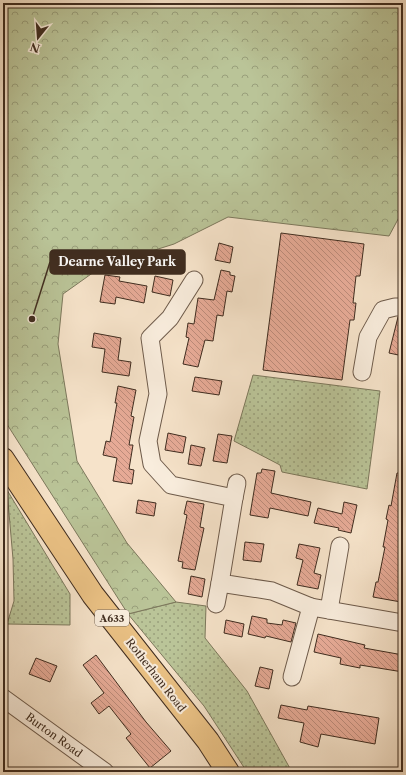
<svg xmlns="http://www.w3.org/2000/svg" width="406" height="775" viewBox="0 0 406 775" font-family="'Libre Caslon Text',serif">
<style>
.grass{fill:url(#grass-dots);stroke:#7c785c}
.park{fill:url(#park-crowns);stroke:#7c785c}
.building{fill:url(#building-back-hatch);stroke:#3f2c1f}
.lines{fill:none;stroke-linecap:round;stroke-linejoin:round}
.minor-casing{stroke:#6d5a4a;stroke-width:19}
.major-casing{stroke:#3f2c1f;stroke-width:24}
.minor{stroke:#f9eddd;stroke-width:17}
.major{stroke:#ebc285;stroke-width:22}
.labels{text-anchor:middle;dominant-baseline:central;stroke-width:4;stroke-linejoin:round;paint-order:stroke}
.shield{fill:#f9eddd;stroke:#776658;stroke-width:1}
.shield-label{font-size:10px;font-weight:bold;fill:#3f2c1f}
.street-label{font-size:11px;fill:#3f2c1f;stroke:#f9eddd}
.leader{fill:none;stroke:#3f2c1f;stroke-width:1.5}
.callout-dot{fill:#3f2c1f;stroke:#f9eddd;stroke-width:1.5}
.callout{fill:#3f2c1f;stroke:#3f2c1f;stroke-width:1.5}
.callout-label{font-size:12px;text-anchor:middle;font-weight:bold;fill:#fff}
</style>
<defs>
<pattern id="grass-dots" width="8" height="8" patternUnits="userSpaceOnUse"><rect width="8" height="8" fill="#bac498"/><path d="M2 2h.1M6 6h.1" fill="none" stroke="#999f7b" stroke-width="1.8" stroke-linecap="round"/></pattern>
<pattern id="park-crowns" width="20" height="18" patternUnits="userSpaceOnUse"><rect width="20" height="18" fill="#bac498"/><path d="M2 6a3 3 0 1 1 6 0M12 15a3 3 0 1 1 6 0" fill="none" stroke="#999f7b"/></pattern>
<pattern id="building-back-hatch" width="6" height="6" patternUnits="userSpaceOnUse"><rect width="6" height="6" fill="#e6aa96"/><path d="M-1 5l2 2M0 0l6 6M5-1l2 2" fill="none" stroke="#bc8b7a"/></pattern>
</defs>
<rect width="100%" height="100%" fill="#f6e3ca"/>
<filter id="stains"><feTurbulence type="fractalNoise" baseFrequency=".005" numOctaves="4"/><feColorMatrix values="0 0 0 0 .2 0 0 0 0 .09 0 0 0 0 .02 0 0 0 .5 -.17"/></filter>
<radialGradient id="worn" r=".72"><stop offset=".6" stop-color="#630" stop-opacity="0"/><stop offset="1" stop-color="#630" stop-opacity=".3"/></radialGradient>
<g class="grass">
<path d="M253 375 380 391 367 489 282 472 280 465 234 441Z"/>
<path d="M7 490 70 594V625L7 624 14 601 13 559Z"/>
<path d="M176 602 206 606 205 638 247 691 292 772H247L204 706 128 614Z"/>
</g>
<path class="park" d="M3 3H403V210L389 236 228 217 174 244 101 267 63 294 58 344 77 461 127 543 176 602 128 614 3 418Z"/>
<g class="building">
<path d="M281 233 364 244 360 276H356L353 303H356L354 320H350L342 380 263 370Z"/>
<path d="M219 243 233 247 230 263 215 260Z"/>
<path d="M221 270 230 272V275L235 276 232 292 227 291 223 316 217 315 213 341 205 340 198 367 183 364 189 338 186 337 188 323 194 324 198 298 214 300Z"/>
<path d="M105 275 120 277 119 281 147 286 144 303 116 297 115 304 100 302Z"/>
<path d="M155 276 173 280 170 296 152 292Z"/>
<path d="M398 317H403V356L389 353Z"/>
<path d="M94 333 121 338 118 360 131 362 129 376 102 372 105 349 92 347Z"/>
<path d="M195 377 222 381 219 395 192 391Z"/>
<path d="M118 386 136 390 131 416 134 417 129 445H133L129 469 134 470 132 484 113 481 117 458 103 455 106 441 110 442 117 403H115Z"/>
<path d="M168 433 186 437 183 453 165 450Z"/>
<path d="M218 434 232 436 227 463 213 461Z"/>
<path d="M191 445 205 448 201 466 188 464Z"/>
<path d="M262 469 275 471 271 493 311 502 308 516 270 508 268 518 250 515 257 473H261Z"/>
<path d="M397 473H403V589L401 602 373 597 376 582H378L385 547H383L388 520 386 519 389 505 391 506Z"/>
<path d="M138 500 156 503 154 516 136 513Z"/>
<path d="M187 501 204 504 200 527 204 528 195 570 182 568 183 562 178 561 187 515 184 514Z"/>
<path d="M344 502 357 505 351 533 338 530 339 528 314 523 318 508 342 514Z"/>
<path d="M245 542 264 544 261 562 243 560Z"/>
<path d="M299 544 320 548 314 573 321 575 318 589 297 585 303 560 296 558Z"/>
<path d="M191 576 205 579 202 597 188 594Z"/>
<path d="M252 616 267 619V623L282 625 283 620 296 623 291 642 266 636 265 638 248 634Z"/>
<path d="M226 620 244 624 242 637 224 633Z"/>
<path d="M318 634 365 645 364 648 403 655V672L360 665V668L340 664 341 658 314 652Z"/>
<path d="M96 655 146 722 171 751 150 768 126 738 131 734 109 706 99 714 91 703 104 693 83 665Z"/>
<path d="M36 658 57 666 50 682 29 674Z"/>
<path d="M260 667 273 670 269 689 255 686Z"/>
<path d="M281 705 307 710 308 706 379 718 375 744 321 734 318 747 300 742 304 723 278 718Z"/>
</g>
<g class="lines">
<defs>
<g id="minor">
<path d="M194 280 170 318 150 338 158 394 148 441 152 464 171 485 234 498 220 583 272 591 311 607 403 623"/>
<path d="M362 372 368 337 383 310 395 307H403"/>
<path d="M234 498 237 483"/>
<path d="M216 604 220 583"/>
<path d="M329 610 340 546"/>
<path d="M292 677 311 607"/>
<path d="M3 698 105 772"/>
</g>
<path id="major" d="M3 459 93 595 208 741 228 772"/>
</defs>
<use href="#minor" class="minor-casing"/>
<use href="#major" class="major-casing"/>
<use href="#minor" class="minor"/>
<use href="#major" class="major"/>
</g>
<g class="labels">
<rect class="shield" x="95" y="610" width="34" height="16" rx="3"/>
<g class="shield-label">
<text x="112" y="618">A633</text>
</g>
<g class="street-label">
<text transform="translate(156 675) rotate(52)">Rotherham Road</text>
<text transform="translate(54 735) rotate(36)">Burton Road</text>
</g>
</g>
<path class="leader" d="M32 319L50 262"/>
<circle class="callout-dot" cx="32" cy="319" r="4"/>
<rect class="callout" x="50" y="250" width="135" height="24" rx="4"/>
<g class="callout-label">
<text x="117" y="266">Dearne Valley Park</text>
</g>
<rect width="406" height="775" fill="none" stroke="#f6e3ca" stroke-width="16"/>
<rect x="4" y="4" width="398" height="767" fill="none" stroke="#3f2c1f" stroke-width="2"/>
<rect x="8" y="8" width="390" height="759" fill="none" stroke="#3f2c1f"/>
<g transform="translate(38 38) rotate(197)" stroke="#f9eddd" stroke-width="3" paint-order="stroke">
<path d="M0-3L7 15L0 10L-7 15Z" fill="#3f2c1f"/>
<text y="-6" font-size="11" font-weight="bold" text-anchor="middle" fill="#3f2c1f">N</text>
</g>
<rect width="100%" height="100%" filter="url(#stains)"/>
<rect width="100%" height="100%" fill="url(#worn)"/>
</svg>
